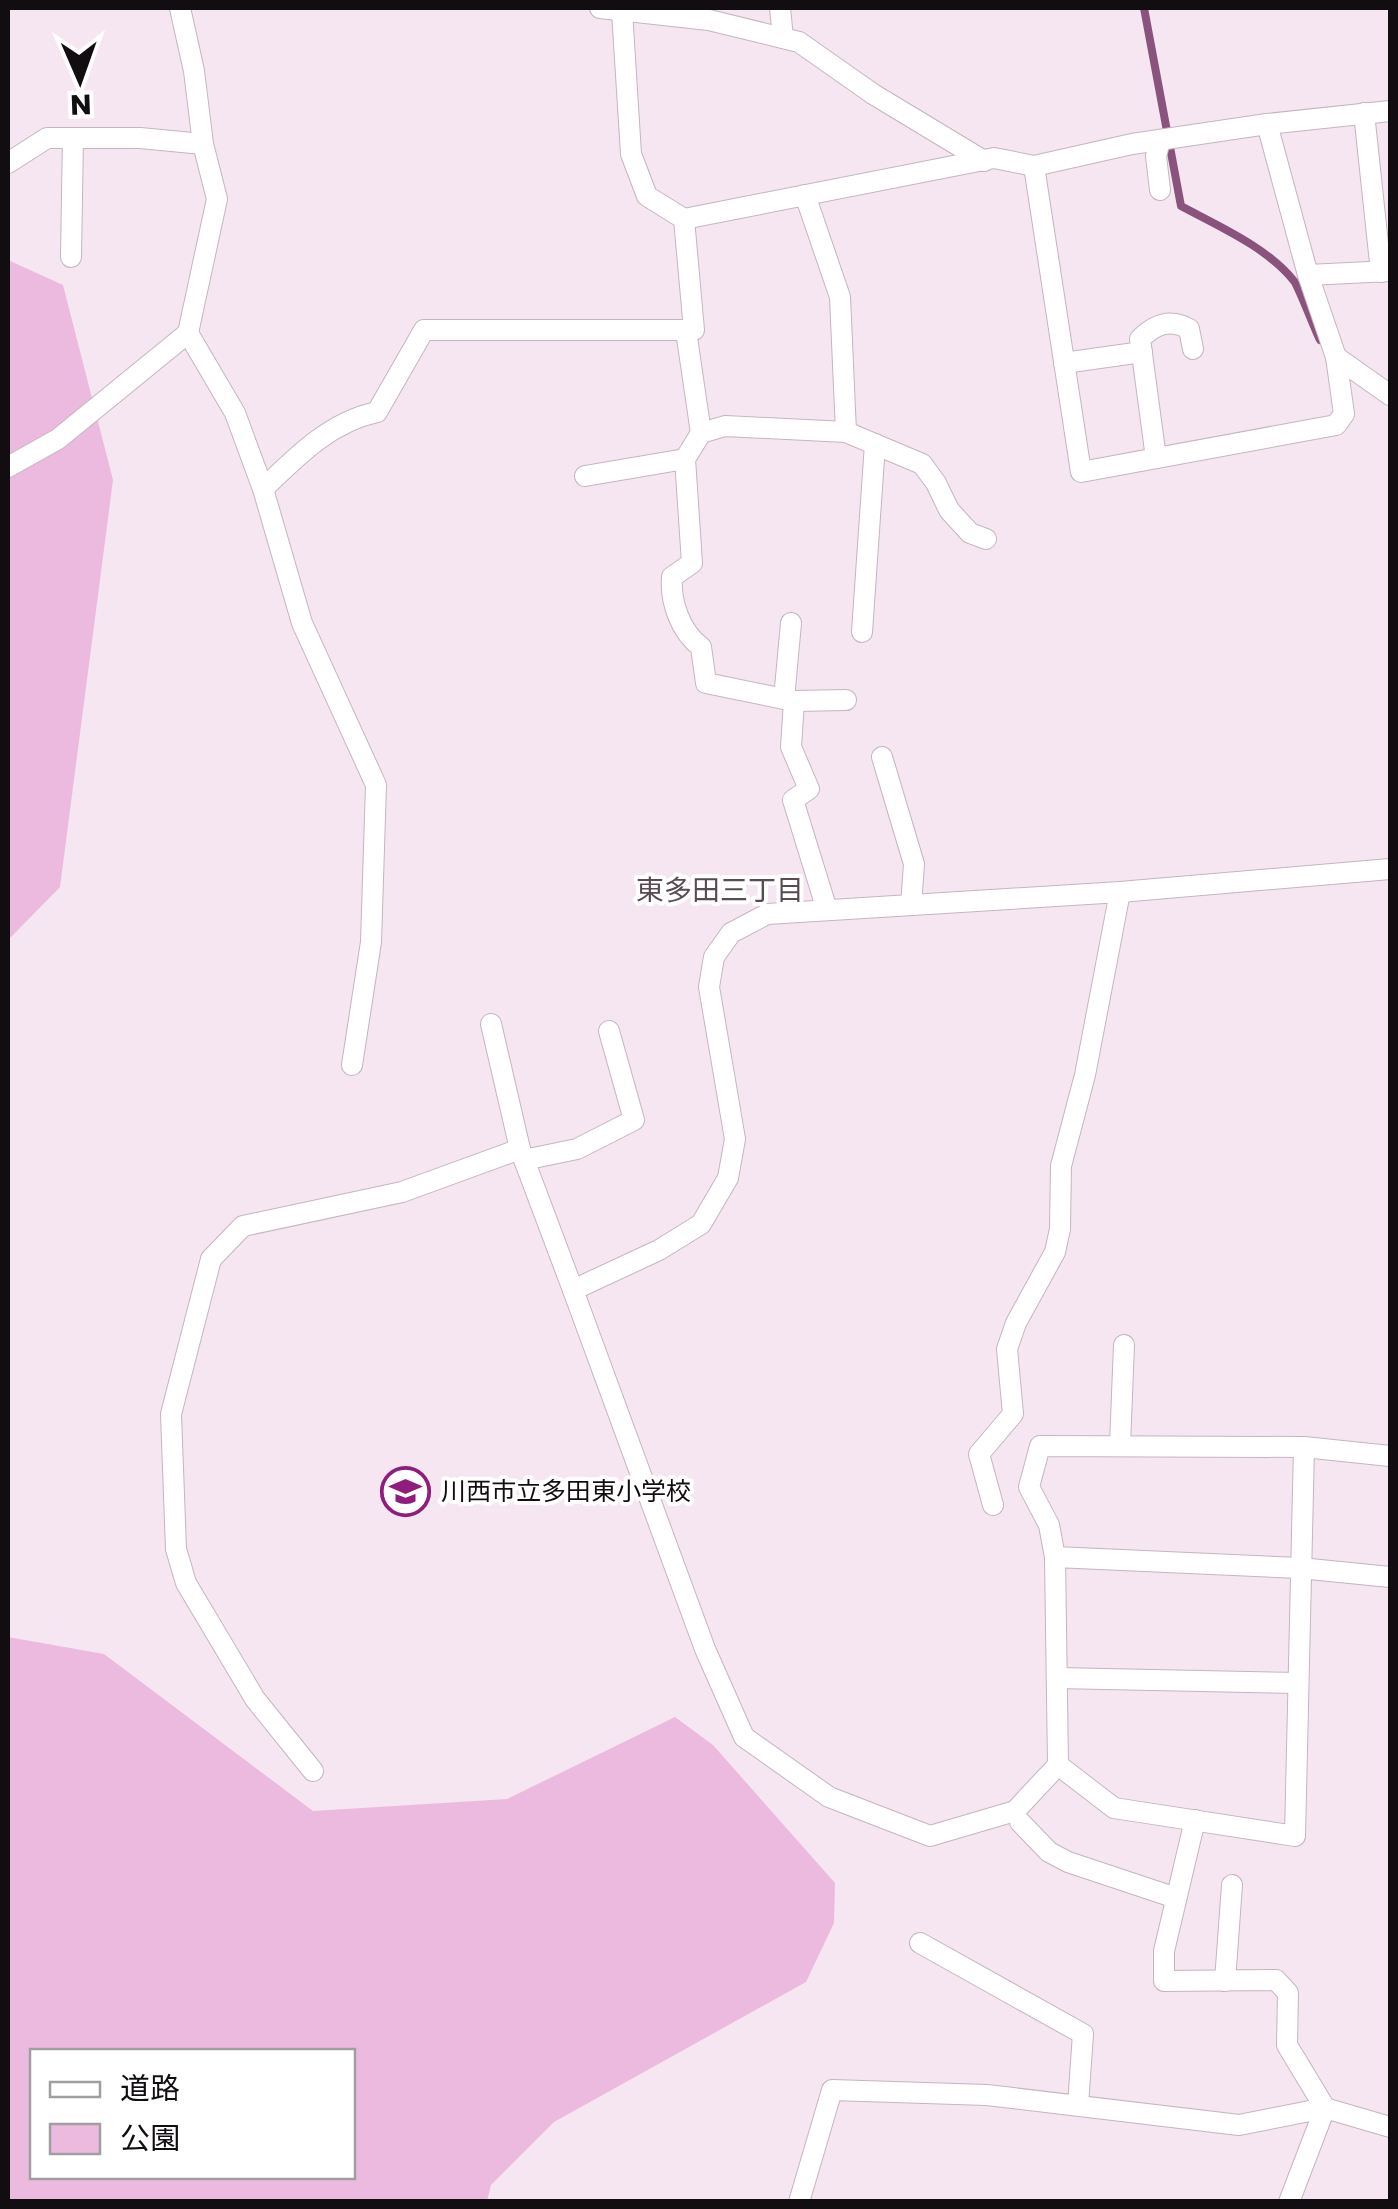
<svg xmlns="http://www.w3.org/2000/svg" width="1398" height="2209" viewBox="0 0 1398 2209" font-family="Poppins,'Noto Sans JP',sans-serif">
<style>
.green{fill:#edbadf;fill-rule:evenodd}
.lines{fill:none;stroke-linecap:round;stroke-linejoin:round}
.stream{stroke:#89537d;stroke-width:8}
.street-casing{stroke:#c4b5bf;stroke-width:22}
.street{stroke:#fff;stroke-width:20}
.labels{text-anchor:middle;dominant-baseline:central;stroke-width:8;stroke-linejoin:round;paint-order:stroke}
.poi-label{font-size:25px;fill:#120d11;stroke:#fff;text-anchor:start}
.neighbourhood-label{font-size:28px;fill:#584b54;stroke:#fff}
</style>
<rect width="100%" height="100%" fill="#f6e6f1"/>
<g class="green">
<path d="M8 260 63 285 113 480 60 887 8 940Z"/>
<path d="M8 1637 104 1654 313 1811 507 1799 675 1717 713 1745 835 1883 834 1923 806 1982 554 2122 491 2185 487 2201H8ZM32 2052H352V2176H32Z"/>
</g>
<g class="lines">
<path class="stream" d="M1144 8 1181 206C1218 226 1267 247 1294 281 1299 288 1314 328 1320 340"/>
<defs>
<g id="street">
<path d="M600 8 709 20 799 42 873 94 984 161"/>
<path d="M780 8 783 38"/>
<path d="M1364 113 1381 272"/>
<path d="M1160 141 1156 156 1160 190"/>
<path d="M8 163 47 138H140L203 144"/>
<path d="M1034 166 1081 472 1336 425 1344 414 1336 357 1308 275 1267 124"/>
<path d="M805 195 840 297 846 432"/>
<path d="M684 219 994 158 1034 166 1132 144 1267 124 1390 111"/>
<path d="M71 257 73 138"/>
<path d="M1308 275 1390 271"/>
<path d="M686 331 701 433 725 426 846 432 922 464 936 483 949 510 970 533 986 539"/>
<path d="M188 333 235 413 263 489"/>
<path d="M1336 357 1390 395"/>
<path d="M1064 363 1142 352"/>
<path d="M701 433 685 459 692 563 672 577C670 603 681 632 701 647L706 683 794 701 846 700"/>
<path d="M1156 458 1140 339C1155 324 1170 318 1189 329L1193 349"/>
<path d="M8 467 58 439 188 333 217 199 203 144 194 71 180 8"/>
<path d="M585 476 685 459"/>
<path d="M862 632 875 444"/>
<path d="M784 699 791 623"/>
<path d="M794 701 791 747 809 789 793 800 827 910"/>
<path d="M882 757 914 864 911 905"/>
<path d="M1390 869 1120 892 767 914 731 933 714 957 709 987 735 1139 728 1178 701 1224 659 1250 573 1290 705 1649 744 1737 829 1797 930 1836 1015 1811 1058 1765 1055 1557 1300 1568 1390 1577"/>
<path d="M491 1024 520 1149"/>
<path d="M352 1065 371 942 376 785 302 623 263 489C297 456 330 422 377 412L424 330H694L684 219 647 196 631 154 622 11"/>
<path d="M524 1160 577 1149 634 1120 609 1031"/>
<path d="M1120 1445 1124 1345"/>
<path d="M993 1505 979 1454 1013 1414 1007 1349 1016 1323 1055 1252 1060 1229 1061 1166 1085 1075 1120 892"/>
<path d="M1055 1557 1049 1525 1029 1487 1040 1446 1304 1447 1390 1456"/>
<path d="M1057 1678 1298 1683"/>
<path d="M1058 1765 1114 1808 1295 1836 1304 1447"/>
<path d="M313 1771 255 1699 186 1583 176 1549 171 1414 211 1259 243 1226 402 1192 520 1149 573 1290"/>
<path d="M1195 1820 1164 1951V1981L1276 1980 1288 1993 1287 2045 1325 2108"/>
<path d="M1020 1822 1049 1852 1068 1862 1176 1898"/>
<path d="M920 1943 1083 2034 1078 2105"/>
<path d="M1225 1981 1232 1885"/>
<path d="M799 2202 832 2090 987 2095 1239 2125 1325 2108 1390 2127"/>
<path d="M1289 2202 1325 2108"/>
</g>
</defs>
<use href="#street" class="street-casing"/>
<use href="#street" class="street"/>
</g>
<defs>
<symbol id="school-ring" viewBox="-11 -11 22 22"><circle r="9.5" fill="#fff" stroke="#901c7c" stroke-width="1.5"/><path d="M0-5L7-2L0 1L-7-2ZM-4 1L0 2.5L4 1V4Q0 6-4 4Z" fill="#901c7c"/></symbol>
</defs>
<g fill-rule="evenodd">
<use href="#school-ring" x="378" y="1464" width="55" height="55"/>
</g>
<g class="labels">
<g class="poi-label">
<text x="441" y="1491">川西市立多田東小学校</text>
</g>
<g class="neighbourhood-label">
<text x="720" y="890">東多田三丁目</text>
</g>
</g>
<rect width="1398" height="2209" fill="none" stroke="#120d11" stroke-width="20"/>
<rect x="30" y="2049" width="325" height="130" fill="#ffffff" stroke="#a09ea0" stroke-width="2.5"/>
<rect x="50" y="2082" width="50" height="15" fill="#ffffff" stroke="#a09ea0" stroke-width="2.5"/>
<text x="120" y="2099" font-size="30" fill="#120d11">道路</text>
<rect x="50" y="2124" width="50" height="30" fill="#edbadf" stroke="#a09ea0" stroke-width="2.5"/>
<text x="120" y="2149" font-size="30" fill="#120d11">公園</text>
<g transform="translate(80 80) rotate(178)" stroke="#ffffff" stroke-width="8" paint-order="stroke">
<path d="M0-8L18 38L0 25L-18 38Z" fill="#120d11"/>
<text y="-15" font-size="28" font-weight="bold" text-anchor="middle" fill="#120d11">N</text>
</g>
</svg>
